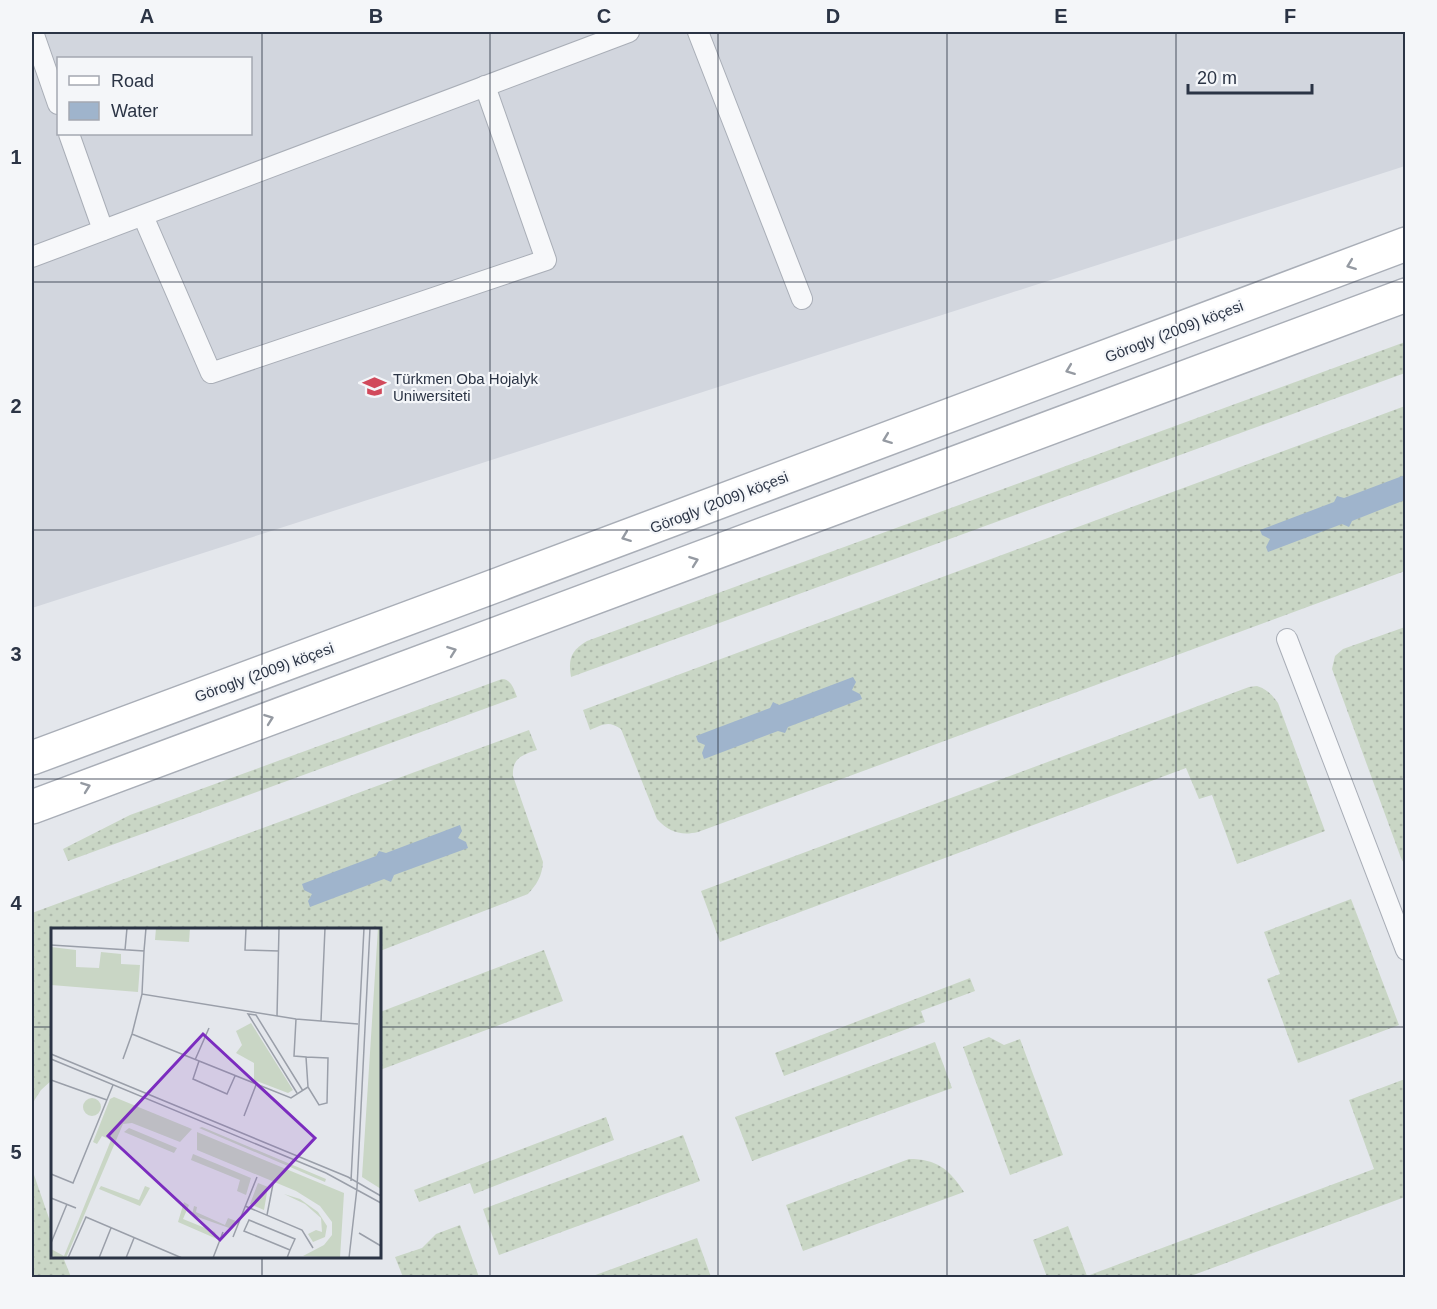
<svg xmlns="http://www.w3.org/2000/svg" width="1437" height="1309" viewBox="0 0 1437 1309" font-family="Helvetica,sans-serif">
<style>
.built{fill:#d2d6de;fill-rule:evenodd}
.grass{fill:url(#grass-dots)}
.water{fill:#9fb4cc}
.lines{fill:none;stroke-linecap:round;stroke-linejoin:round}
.service-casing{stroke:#a9aeb7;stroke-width:22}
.secondary-casing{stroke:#a9aeb7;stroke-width:36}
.service{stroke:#f7f8fa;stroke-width:20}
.secondary{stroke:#fff;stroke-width:33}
.oneway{stroke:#959aa2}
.grid{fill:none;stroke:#2b3445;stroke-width:1.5;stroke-opacity:0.55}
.labels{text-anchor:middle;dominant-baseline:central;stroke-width:4.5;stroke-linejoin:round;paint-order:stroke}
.street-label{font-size:15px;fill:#2b3445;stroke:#f4f6f9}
.poi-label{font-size:15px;fill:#2b3445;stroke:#f4f6f9;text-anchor:start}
.inset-road{fill:none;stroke:#9a9fa9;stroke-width:1.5}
.view{fill:#7b2cbf;fill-opacity:0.15;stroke:#7b2cbf;stroke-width:3}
.inset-edge{fill:none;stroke:#2b3445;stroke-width:3}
.neatline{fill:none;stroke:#2b3445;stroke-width:2}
.grid-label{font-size:20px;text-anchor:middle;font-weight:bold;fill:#2b3445}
</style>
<defs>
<pattern id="grass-dots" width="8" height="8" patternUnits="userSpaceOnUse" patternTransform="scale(1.5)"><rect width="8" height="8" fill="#c9d6c5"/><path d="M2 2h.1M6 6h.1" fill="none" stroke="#adb8ab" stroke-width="1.8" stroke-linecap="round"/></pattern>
</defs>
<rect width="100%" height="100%" fill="#e4e7ec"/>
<path class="built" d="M32 32H1404L1406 35 1405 166 32 608ZM58 58H250V134H58Z"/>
<g class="grass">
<path d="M1405 342V373L571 677C568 658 571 651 587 641Z"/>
<path d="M1405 406V571L698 832C681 836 669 832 657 819L621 729C608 720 603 725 590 730L583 710Z"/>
<path d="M1405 627H1406L1405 865 1401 858 1332 669 1335 656 1343 649Z"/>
<path d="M502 679C511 679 514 689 517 697L68 861 63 849 130 815Z"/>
<path d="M1257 686C1267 689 1272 695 1278 703L1325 831 1237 864 1212 795 1199 799 1186 768 720 942 701 891 1249 687Z"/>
<path d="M529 730 537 750C522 755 512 758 513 776L543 862C542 876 537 884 528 894L380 951V930H52V1080L41 1090 32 1104V913Z"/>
<path d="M1351 899 1399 1025 1298 1063 1267 979 1280 974 1264 932Z"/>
<path d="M544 950 563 1001 380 1070V1012Z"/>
<path d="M970 978 975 991 921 1011 925 1022 784 1076 775 1053Z"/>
<path d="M989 1037 1004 1045 1020 1039 1063 1155 1010 1175 963 1047Z"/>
<path d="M935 1042 952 1088 752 1161 735 1117Z"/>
<path d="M1405 1079V1197L1188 1277H1047L1033 1240 1068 1226 1087 1276 1374 1169 1349 1100Z"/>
<path d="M606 1117 614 1140 474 1194 470 1183 419 1202 414 1190Z"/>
<path d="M683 1135 700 1181 499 1255 483 1209Z"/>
<path d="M909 1159C937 1159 949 1169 964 1192L803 1251 786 1205Z"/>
<path d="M32 1169 52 1227V1256L63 1257 71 1277H32Z"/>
<path d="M460 1225 479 1277H403L395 1257 422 1248 436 1234Z"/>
<path d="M697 1238 711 1277H590Z"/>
</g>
<g class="water">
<path d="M1405 475V500L1352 521 1349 527 1342 524 1268 552 1266 547 1270 539 1262 535 1260 530 1334 502 1337 496 1344 498Z"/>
<path d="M853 677 856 682 852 690 860 694 862 699 788 727 785 733 778 731 704 759 702 753 705 745 698 742 696 736 770 708 773 702 779 705Z"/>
<path d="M460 825 462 831 458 838 466 842 468 848 394 875 391 882 384 879 310 907 308 901 312 894 304 890 302 884 376 856 379 851 386 853Z"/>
</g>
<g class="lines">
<defs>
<g id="service">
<path d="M33 32 58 104"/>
<path d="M698 32 802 299"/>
<path d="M69 134 103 230"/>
<path d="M143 216 211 373 546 260 485 86"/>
<path d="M32 257 629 32"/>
<path d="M1287 639 1406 950"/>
</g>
<g id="secondary">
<path d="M32 758 500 584 1406 244"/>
<path d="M32 807 1406 295"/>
</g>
</defs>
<use href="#service" class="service-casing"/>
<use href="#secondary" class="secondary-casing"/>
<use href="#service" class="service"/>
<use href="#secondary" class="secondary"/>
</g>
<defs><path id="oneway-chevron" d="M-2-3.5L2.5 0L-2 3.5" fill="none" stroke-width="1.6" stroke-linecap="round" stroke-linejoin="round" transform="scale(1.5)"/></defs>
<g class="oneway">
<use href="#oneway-chevron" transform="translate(1351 265) rotate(159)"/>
<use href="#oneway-chevron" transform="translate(1070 370) rotate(159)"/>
<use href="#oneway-chevron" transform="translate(887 439) rotate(159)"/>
<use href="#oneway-chevron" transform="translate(626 537) rotate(159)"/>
<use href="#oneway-chevron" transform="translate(694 561) rotate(-20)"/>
<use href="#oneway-chevron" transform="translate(452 651) rotate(-20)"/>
<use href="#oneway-chevron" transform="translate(269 719) rotate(-20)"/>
<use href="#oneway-chevron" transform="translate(86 787) rotate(-20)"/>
</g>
<path class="grid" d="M262 32V930M490 32V1278M718 32V1278M947 32V1278M1176 32V1278M32 282H1406M32 530H1406M32 779H1406M32 1027H52M380 1027H1406M262 1256V1278"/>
<defs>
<symbol id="university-bare" viewBox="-9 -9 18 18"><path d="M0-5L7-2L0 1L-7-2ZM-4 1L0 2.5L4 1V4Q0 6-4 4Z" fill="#d1495b" stroke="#f4f6f9" stroke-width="2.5" paint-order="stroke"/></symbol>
</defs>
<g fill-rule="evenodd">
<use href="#university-bare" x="358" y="370" width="33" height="33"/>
</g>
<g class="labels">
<g class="street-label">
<text transform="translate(1174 331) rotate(-21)">Görogly (2009) köçesi</text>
<text transform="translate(719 502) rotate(-21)">Görogly (2009) köçesi</text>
<text transform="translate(264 672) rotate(-20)">Görogly (2009) köçesi</text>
</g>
<g class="poi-label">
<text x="393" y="378">Türkmen Oba Hojalyk<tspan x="393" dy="17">Uniwersiteti</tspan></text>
</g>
</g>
<g transform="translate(51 928)">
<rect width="330" height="330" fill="#e4e7ec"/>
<path d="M327 0H330V261L311 249ZM0 19 25 22V39L48 40 50 24 70 26V36L89 37 87 64 0 57ZM200 95 242 162 237 165 203 152V135L185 125 191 117 185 103ZM63 169 141 201 129 214 81 195 72 196 15 330H6L0 327V321L13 328 60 212 51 208 46 216 42 214 59 171ZM32 179a9 9 0 1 1 18 0a9 9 0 1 1-18 0ZM151 199 275 251 274 254 148 200ZM78 200 126 220 123 225 73 204ZM146 204 293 265 289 330 252 328 273 317 281 307V294L269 278 245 263 146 222ZM142 226 200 250 195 267 186 263 189 252 140 232ZM207 255 217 259 213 282 199 276ZM50 258 88 272 94 258 99 260 89 278 48 261ZM233 266 249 271 267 284 276 298 274 309 262 314 257 306 265 302 271 304 270 290 254 276ZM133 274 138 277 132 291 164 304 166 311 127 294ZM143 278 146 279 145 284 174 297 177 290 185 293 181 301 141 287Z" fill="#c9d6c5"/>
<path d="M105 0H139L138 14 104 12Z" fill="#c9d6c5"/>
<path class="inset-road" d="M195 0 194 22 228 23M0 17 93 23 91 66M74 22 76 0M93 23 95 0M226 88 228 0M270 93 274 0M81 106 91 66 245 91 307 96M0 126 297 249 330 268M255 129 277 130 276 175 268 177 257 159M0 131 275 245 330 275M72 131 81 106 240 170 257 159 255 129 243 128 245 91M144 132 158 100M148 133 142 151 176 166 184 148M0 152 56 172M246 165 197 86 205 87 252 163M193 188 205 157M0 246 22 255 62 157M300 253 313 0M0 270 25 280M194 278 251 302 262 320M216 287 222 256M308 305 330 318M182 309 206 249M0 315 16 276M17 330 35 289 131 330M48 330 60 300M75 330 83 310M162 330 172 304M236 330 239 322 244 311 198 292 193 303 239 322M298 330 306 260 319 0"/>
<path class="view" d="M152 106 264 210 169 312 57 208Z"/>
<rect width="330" height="330" class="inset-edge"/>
</g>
<rect width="1437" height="1309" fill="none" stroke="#f4f6f9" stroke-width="66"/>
<rect x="57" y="57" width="195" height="78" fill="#f4f6f9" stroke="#a4a8b1" stroke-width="1.5"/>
<rect x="69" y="76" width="30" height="9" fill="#ffffff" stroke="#a4a8b1" stroke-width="1.5"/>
<text x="111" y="87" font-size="18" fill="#2b3445">Road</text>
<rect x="69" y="102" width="30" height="18" fill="#9fb4cc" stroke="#a4a8b1" stroke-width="1.5"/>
<text x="111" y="117" font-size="18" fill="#2b3445">Water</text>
<path d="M1188 84v9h124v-9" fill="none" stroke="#2b3445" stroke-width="3"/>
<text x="1197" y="84" font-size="18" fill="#2b3445" stroke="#f4f6f9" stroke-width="4.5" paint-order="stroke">20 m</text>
<rect x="33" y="33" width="1371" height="1243" class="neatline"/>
<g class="grid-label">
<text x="147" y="23">A</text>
<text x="376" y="23">B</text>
<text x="604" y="23">C</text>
<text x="833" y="23">D</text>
<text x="1061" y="23">E</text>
<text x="1290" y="23">F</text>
<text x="16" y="164">1</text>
<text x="16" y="413">2</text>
<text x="16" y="661">3</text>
<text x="16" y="910">4</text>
<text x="16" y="1159">5</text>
</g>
</svg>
